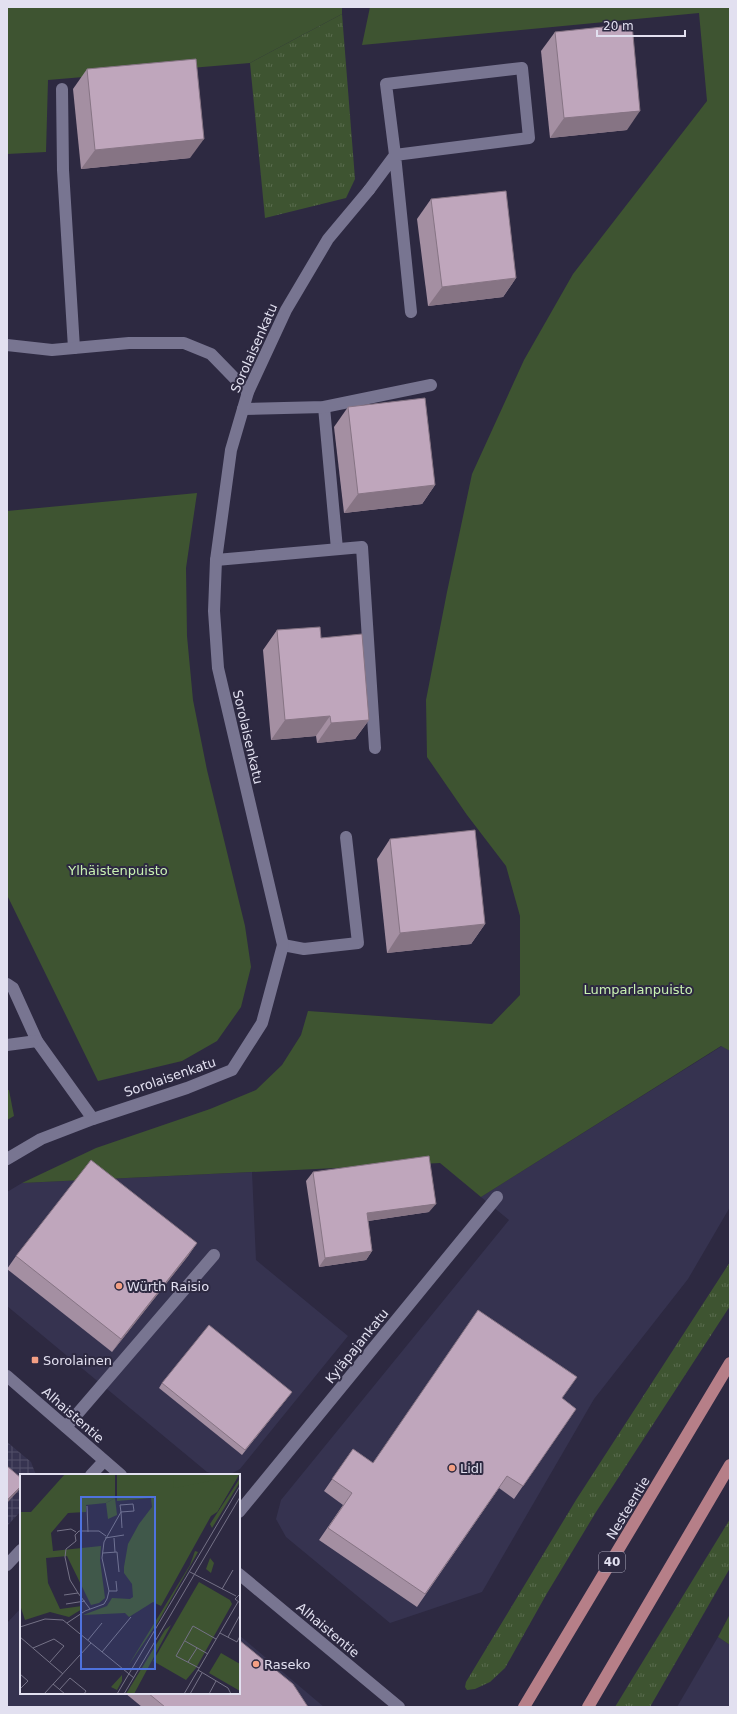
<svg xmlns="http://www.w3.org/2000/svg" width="737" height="1714" viewBox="0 0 737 1714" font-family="'DejaVu Sans',sans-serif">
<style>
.built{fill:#363350}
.industrial{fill:url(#industrial-grid)}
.grass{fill:url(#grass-tufts)}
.park{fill:#3e5431}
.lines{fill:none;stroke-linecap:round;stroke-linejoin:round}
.lane{stroke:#787591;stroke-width:12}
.street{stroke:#787591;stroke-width:12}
.secondary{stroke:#787591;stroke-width:12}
.primary{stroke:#b67f88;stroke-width:12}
.wall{fill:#a48fa2}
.shaded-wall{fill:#867484}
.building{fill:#bfa6bc;stroke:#867484}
.poi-dot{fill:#f39f84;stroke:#2d2941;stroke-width:1.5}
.labels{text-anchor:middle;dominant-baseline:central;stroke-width:4;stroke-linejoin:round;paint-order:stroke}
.shield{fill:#2d2941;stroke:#aca9bc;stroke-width:1}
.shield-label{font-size:12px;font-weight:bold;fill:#e2e0f0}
.street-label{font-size:13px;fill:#e2e0f0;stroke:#2d2941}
.park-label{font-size:13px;fill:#c9f2b2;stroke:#2d2941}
.poi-label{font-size:13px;fill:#e2e0f0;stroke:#2d2941;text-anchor:start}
.inset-road{fill:none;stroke:#757287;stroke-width:1}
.view{fill:#4e72de;fill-opacity:0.15;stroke:#4e72de;stroke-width:2}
.inset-edge{fill:none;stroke:#e2e0f0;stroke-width:2}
</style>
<defs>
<pattern id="industrial-grid" width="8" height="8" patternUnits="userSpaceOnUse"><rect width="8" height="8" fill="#363350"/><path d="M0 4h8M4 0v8" fill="none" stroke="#53506a"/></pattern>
<pattern id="grass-tufts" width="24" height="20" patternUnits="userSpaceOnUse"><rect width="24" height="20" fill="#3e5431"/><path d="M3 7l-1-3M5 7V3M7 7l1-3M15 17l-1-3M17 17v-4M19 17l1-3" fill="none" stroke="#5a6c4f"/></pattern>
</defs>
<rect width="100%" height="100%" fill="#2d2941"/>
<g class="built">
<path d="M722 1046 730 1051V1207L688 1279 594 1399 482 1592 390 1623 286 1537 276 1519 281 1500 509 1220 481 1197Z"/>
<path d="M252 1172 256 1260 348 1336 240 1469 229 1475H217L207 1472 7 1306V1192L22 1183Z"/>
<path d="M21 1608V1693H239V1635L324 1707H7V1623Z"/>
<path d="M718 1637 730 1645V1707H677Z"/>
</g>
<path class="industrial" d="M7 1442 31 1462 36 1475H21V1511L7 1526Z"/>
<g class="grass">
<path d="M342 14 355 179 346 198 265 218 250 63Z"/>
<path d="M730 1262V1306L596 1512 546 1595 505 1668 490 1682 475 1689 467 1690 465 1687 466 1682 576 1500Z"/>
<path d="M730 1519V1568L650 1707H615Z"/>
</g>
<g class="park">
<path d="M7 7H342V14L250 63 48 80 46 152 7 154Z"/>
<path d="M370 7H730V1051L721 1046 481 1197 440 1163 22 1183 96 1148 210 1109 256 1090 282 1065 301 1035 308 1011 492 1024 520 995V916L506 866 467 815 427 757 426 700 447 592 472 474 524 360 573 274 707 101 699 13 362 45Z"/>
<path d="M197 493 186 568 187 636 193 700 207 770 245 926 251 967 241 1007 217 1041 182 1061 98 1081 7 895V511Z"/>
<path d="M7 1090H9L14 1116 7 1120Z"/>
<path d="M730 1614V1645L718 1637Z"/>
</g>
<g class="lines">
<g class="lane">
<path d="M62 89 63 170 74 348"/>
<path d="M369 190 395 155 386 84 522 68 529 138 395 155 411 312"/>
<path d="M7 345 52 350 129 343H184L211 354 248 392"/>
<path d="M324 407 337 549"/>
<path d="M243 409 324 407 431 385"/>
<path d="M216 560 362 547 375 748"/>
<path d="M283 945 304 949 358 943 346 837"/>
<path d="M7 984 13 988 37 1041 93 1119"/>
<path d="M7 1045 37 1041"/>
<path d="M66 1427 214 1255"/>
</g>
<g class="street">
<path d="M7 1159 41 1139 93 1119 187 1088 232 1070 262 1023 283 945 218 668 214 611 216 560 231 450 248 392 286 310 328 239 369 190"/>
<path d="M91 1475 104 1461"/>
<path d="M239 1512 497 1197"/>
<path d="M7 1565 21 1550"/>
</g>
<g class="secondary">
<path d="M7 1376 121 1475"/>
<path d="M239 1574 399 1707"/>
</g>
<g class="primary">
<path d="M524 1707 730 1363"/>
<path d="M588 1707 730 1465"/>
</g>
</g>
<g class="wall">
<path d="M555 32 627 130 550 138 541 51Z"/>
<path d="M87 69 190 158 81 169 73 89Z"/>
<path d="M431 199 516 278 503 297 428 306 417 219Z"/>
<path d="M348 407 435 485 422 504 344 513 334 427Z"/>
<path d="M277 630 321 638 369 720 355 739 317 743 316 736 271 740 263 650Z"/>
<path d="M390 839 485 924 471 944 387 953 377 859Z"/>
<path d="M313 1172 429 1212 368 1221 372 1251 366 1260 319 1267 306 1181Z"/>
<path d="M197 1243 188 1256 112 1352 7 1269 16 1256Z"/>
<path d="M162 1383 292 1392 242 1455 159 1388Z"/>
<path d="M562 1398 576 1409 514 1499 499 1488 417 1607 319 1540 343 1505 324 1491 353 1449 373 1463Z"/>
<path d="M125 1693H239L308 1707H142Z"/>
</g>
<g class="shaded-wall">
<path d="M640 111 627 130 550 138 564 118Z"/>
<path d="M204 139 190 158 81 169 95 150Z"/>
<path d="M516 278 503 297 428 306 442 287Z"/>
<path d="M435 485 422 504 344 513 358 494Z"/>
<path d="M330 716 316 736 271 740 285 720Z"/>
<path d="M369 720 355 739 317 743 331 723Z"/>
<path d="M485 924 471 944 387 953 400 933Z"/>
<path d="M436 1204 429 1212 361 1222 367 1213Z"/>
<path d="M197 1243 188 1256 112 1352 121 1339Z"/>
<path d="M372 1251 366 1260 319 1267 325 1258Z"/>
<path d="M21 1486V1487L19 1490 7 1503V1500Z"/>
</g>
<g class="building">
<path d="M632 24 640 111 564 118 555 32Z"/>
<path d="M196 59 204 139 95 150 87 69Z"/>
<path d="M506 191 516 278 442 287 431 199Z"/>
<path d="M425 398 435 485 358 494 348 407Z"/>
<path d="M320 627 321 638 362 634 369 720 331 723 330 716 285 720 277 630Z"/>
<path d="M475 830 485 924 400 933 390 839Z"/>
<path d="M429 1156 436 1204 367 1213 372 1251 325 1258 313 1172Z"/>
<path d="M91 1160 197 1243 121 1339 16 1256Z"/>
<path d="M478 1310 577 1377 562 1398 576 1409 523 1486 507 1476 425 1594 328 1528 352 1493 332 1479 353 1449 373 1463Z"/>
<path d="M209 1325 292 1392 245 1450 162 1383Z"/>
<path d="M7 1466 21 1478V1486L7 1500Z"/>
<path d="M239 1640 293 1684 308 1707H165L148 1693H239Z"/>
</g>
<g class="poi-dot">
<circle cx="119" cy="1286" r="4"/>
<rect x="31" y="1356" width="8" height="8" rx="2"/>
<circle cx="452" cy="1468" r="4"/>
<circle cx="256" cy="1664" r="4"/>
</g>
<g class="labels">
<rect class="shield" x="599" y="1552" width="26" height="20" rx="3"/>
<g class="shield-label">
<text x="612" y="1562">40</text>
</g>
<g class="street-label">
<text transform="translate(254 348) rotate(-66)">Sorolaisenkatu</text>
<text transform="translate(248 737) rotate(77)">Sorolaisenkatu</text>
<text transform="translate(170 1077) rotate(-19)">Sorolaisenkatu</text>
<text transform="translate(357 1346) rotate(-51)">Kyläpajankatu</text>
<text transform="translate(73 1415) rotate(41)">Alhaistentie</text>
<text transform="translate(628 1508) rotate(-59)">Nesteentie</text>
<text transform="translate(328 1630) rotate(40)">Alhaistentie</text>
</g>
<g class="park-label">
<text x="118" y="870">Ylhäistenpuisto</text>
<text x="638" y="989">Lumparlanpuisto</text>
</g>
<g class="poi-label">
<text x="127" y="1286">Würth Raisio</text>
<text x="43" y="1360">Sorolainen</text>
<text x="460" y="1468">Lidl</text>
<text x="264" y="1664">Raseko</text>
</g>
</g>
<g transform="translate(20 1474)">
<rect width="220" height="220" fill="#2d2941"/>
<path d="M153 0H219L197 38 153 14ZM220 4V8L192 54 190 50ZM95 24 97 41 88 45 86 29ZM175 77 178 78 138 148 108 192 170 91ZM190 84 194 89 191 99 186 95ZM151 151 114 220H106L145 156ZM102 201V207L97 216 91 213Z" fill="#3e5431"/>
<path d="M45 0H95V24L86 29 66 31V38L48 39 31 59 33 77 81 72 80 86 85 124 79 129 71 131 47 82 26 84 28 109 40 135 62 132V135L49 143 30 138 5 146 0 131V38H11ZM97 0H153L154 14 219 1 197 38 191 42 141 132 133 128 109 143 105 139 63 141 87 132 92 124 110 125 113 123 112 110 104 99V93L108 70 119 50 132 33 131 24 97 27ZM179 108 210 126 212 130 176 194 166 206 133 187ZM201 179 220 190V217L189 199Z" fill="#3e5431"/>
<path class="inset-road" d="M67 32 68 58M37 57 51 55 56 58M85 64 104 61M94 64 95 78M83 79 97 78 99 98M170 98 216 122M202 115 213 96M89 117H97L96 107M58 119 50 106 45 83 46 75 56 67 55 61 59 57H79L86 62M220 120 215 125 220 129M44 121 58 119 70 135M46 130 65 127M47 149 65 137 84 130 87 125 89 117 82 84 84 68 101 38 100 31 113 30 114 37 101 38 102 54M0 153 25 145 43 146 114 204M200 159 217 168 220 162M0 163 43 200M208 163 220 141M68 166 82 149M165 167 188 180M13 174 34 165 44 172 30 188M82 178 111 143M168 188 177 174M179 194 156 182 173 152 196 165M178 196 208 214 211 220M0 200 8 207 1 214M33 210 45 220M40 215 50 204 66 217 64 220M24 220 71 169M97 220 220 12M104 220 220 23M164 220 218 128M170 220 182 199M189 220 196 207"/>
<path class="view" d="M61 23H135V195H61Z"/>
<rect width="220" height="220" class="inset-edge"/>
</g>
<rect width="737" height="1714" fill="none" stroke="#e2e0f0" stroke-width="16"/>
<path d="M597 30v6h88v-6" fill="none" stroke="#e2e0f0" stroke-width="2"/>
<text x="603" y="30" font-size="12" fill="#e2e0f0" stroke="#2d2941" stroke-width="3" paint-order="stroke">20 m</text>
</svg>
